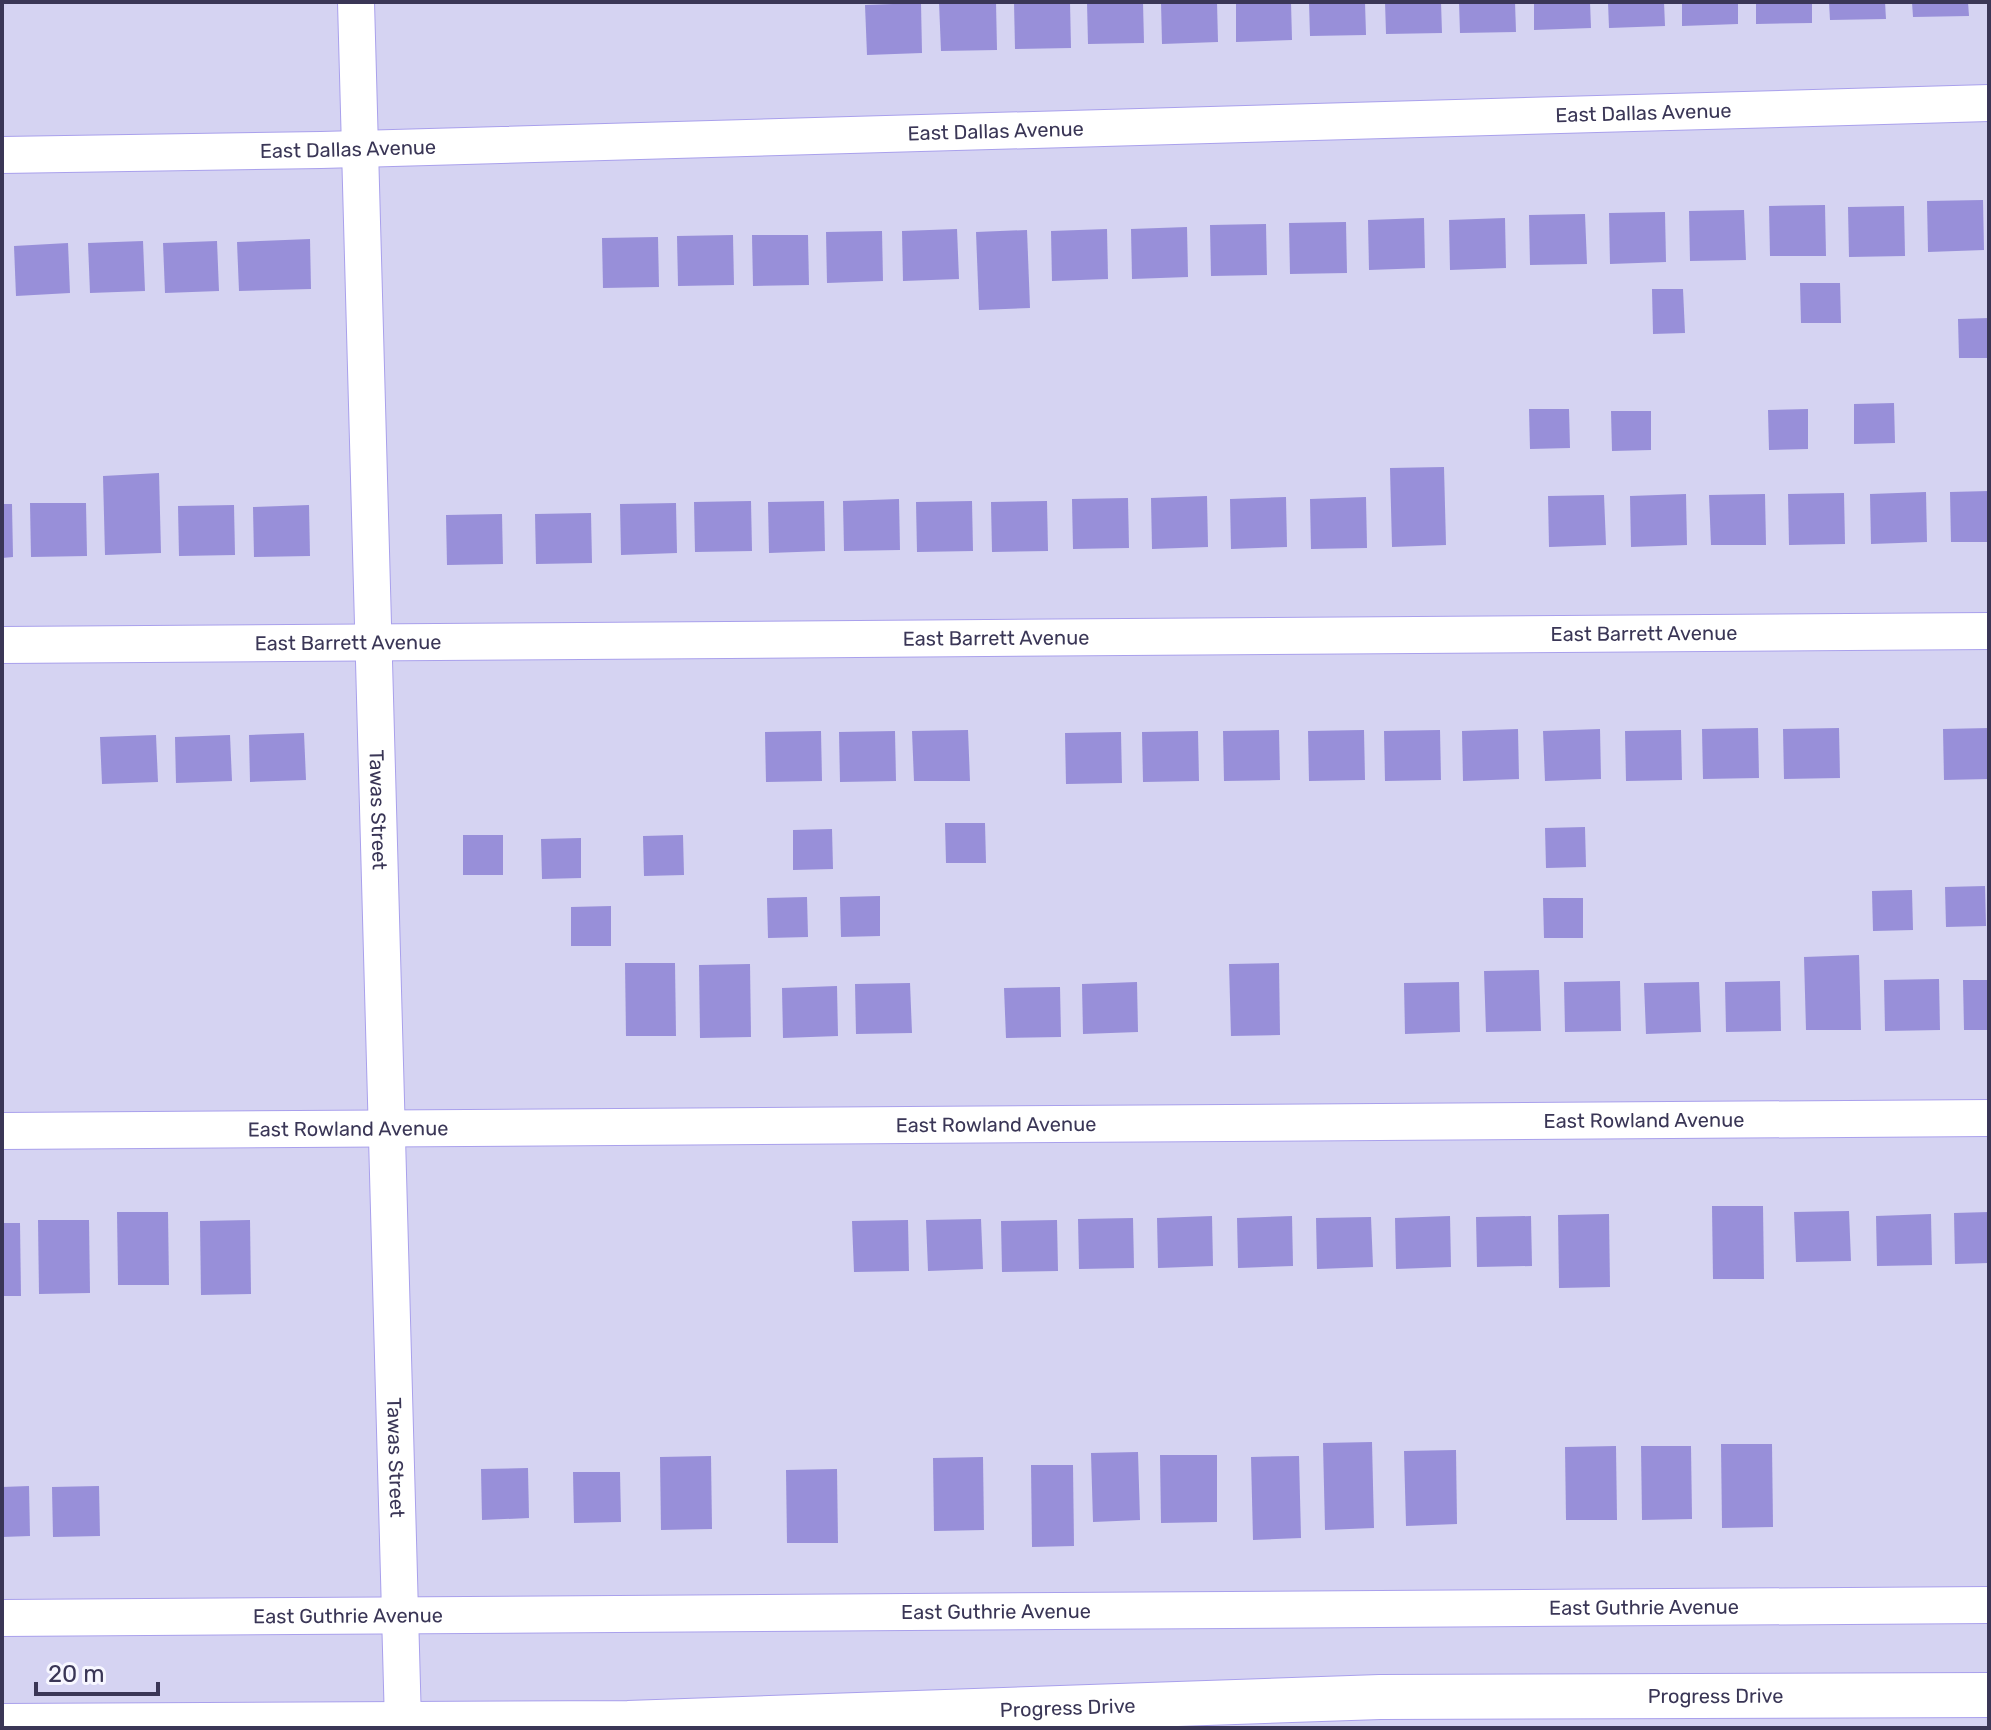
<svg xmlns="http://www.w3.org/2000/svg" width="1991" height="1730" viewBox="0 0 1991 1730" font-family="Rubik,sans-serif">
<style>
.building{fill:#988fd9}
.lines{fill:none;stroke-linecap:round;stroke-linejoin:round}
.street-casing{stroke:#a9a0ec;stroke-width:38}
.secondary-casing{stroke:#a9a0ec;stroke-width:46}
.street{stroke:#fff;stroke-width:36}
.secondary{stroke:#fff;stroke-width:44}
.labels{text-anchor:middle;dominant-baseline:central;stroke-width:7;stroke-linejoin:round;paint-order:stroke}
.street-label{font-size:20px;fill:#3a3656;stroke:#f7f7ff}
</style>
<rect width="100%" height="100%" fill="#d5d3f2"/>
<g class="building">
<path d="M939 2H996L997 50 941 51Z"/>
<path d="M1014 2H1070L1071 48 1015 49Z"/>
<path d="M1087 2H1143L1144 43 1088 44Z"/>
<path d="M1161 2H1217L1218 42 1162 44Z"/>
<path d="M1236 2H1291L1292 40 1236 42Z"/>
<path d="M1309 2H1365L1366 35 1310 36Z"/>
<path d="M1385 2H1441L1442 33 1386 34Z"/>
<path d="M1459 2H1515L1516 32 1460 33Z"/>
<path d="M1534 2H1590L1591 28 1534 30Z"/>
<path d="M1608 2H1664L1665 26 1609 28Z"/>
<path d="M1682 2H1738V24L1682 26Z"/>
<path d="M1756 2H1812V23L1756 24Z"/>
<path d="M1829 2H1885L1886 19 1830 20Z"/>
<path d="M1912 2H1968L1969 16 1913 17Z"/>
<path d="M921 3 922 53 867 55 865 5Z"/>
<path d="M1983 200 1984 250 1928 252 1927 201Z"/>
<path d="M1825 205 1826 256H1770L1769 206Z"/>
<path d="M1904 206 1905 256 1849 257 1848 207Z"/>
<path d="M1744 210 1746 260 1690 261 1689 211Z"/>
<path d="M1665 212 1666 262 1610 264 1609 213Z"/>
<path d="M1585 214 1587 264 1530 265 1529 215Z"/>
<path d="M1424 218 1425 268 1369 270 1368 220Z"/>
<path d="M1505 218 1506 268 1450 270 1449 220Z"/>
<path d="M1346 222 1347 273 1290 274 1289 223Z"/>
<path d="M1266 224 1267 275 1211 276 1210 225Z"/>
<path d="M1187 227 1188 277 1132 279 1131 229Z"/>
<path d="M957 229 959 279 903 281 902 231Z"/>
<path d="M1107 229 1108 279 1052 281 1051 231Z"/>
<path d="M1027 230 1030 308 979 310 976 232Z"/>
<path d="M882 231 883 281 827 283 826 232Z"/>
<path d="M733 235 734 285 678 286 677 236Z"/>
<path d="M752 235H808L809 285 753 286Z"/>
<path d="M658 237 659 287 603 288 602 238Z"/>
<path d="M310 239 311 289 239 291 237 242Z"/>
<path d="M143 241 145 291 90 293 88 243Z"/>
<path d="M217 241 219 291 165 293 163 243Z"/>
<path d="M68 243 70 293 16 296 14 246Z"/>
<path d="M1800 283H1840L1841 323H1801Z"/>
<path d="M1652 289H1683L1685 333 1653 334Z"/>
<path d="M1989 318V358H1959L1958 319Z"/>
<path d="M1894 403 1895 443 1854 444V404Z"/>
<path d="M1529 409H1569L1570 448 1530 449Z"/>
<path d="M1808 409V449L1769 450 1768 410Z"/>
<path d="M1611 411H1651V450L1612 451Z"/>
<path d="M1444 467 1446 545 1392 547 1390 468Z"/>
<path d="M159 473 161 553 105 555 103 476Z"/>
<path d="M1989 491V542H1951L1950 492Z"/>
<path d="M1926 492 1927 542 1871 544 1870 494Z"/>
<path d="M1844 493 1845 544 1789 545 1788 494Z"/>
<path d="M1686 494 1687 545 1631 547 1630 496Z"/>
<path d="M1765 494 1766 545H1711L1709 495Z"/>
<path d="M1604 495 1606 545 1549 547 1548 496Z"/>
<path d="M1207 496 1208 547 1152 549 1151 498Z"/>
<path d="M1286 497 1287 547 1231 549 1230 499Z"/>
<path d="M1366 497 1367 548 1311 549 1310 499Z"/>
<path d="M1128 498 1129 548 1073 549 1072 499Z"/>
<path d="M899 499 900 550 844 551 843 501Z"/>
<path d="M751 501 752 551 695 552 694 502Z"/>
<path d="M824 501 825 551 769 553 768 502Z"/>
<path d="M972 501 973 551 917 552 916 502Z"/>
<path d="M1047 501 1048 551 992 552 991 502Z"/>
<path d="M30 503H86L87 556 31 557Z"/>
<path d="M676 503 677 553 621 555 620 504Z"/>
<path d="M2 504H12L13 557 2 558Z"/>
<path d="M234 505 235 555 179 556 178 506Z"/>
<path d="M309 505 310 556 254 557 253 507Z"/>
<path d="M591 513 592 563 536 564 535 514Z"/>
<path d="M502 514 503 564 447 565 446 515Z"/>
<path d="M1758 728 1759 778 1703 779 1702 729Z"/>
<path d="M1839 728 1840 778 1784 779 1783 729Z"/>
<path d="M1989 728V779L1944 780 1943 729Z"/>
<path d="M1518 729 1519 779 1463 781 1462 731Z"/>
<path d="M1600 729 1601 779 1545 781 1543 731Z"/>
<path d="M968 730 970 781H914L912 731Z"/>
<path d="M1279 730 1280 780 1224 781 1223 731Z"/>
<path d="M1364 730 1365 780 1309 781 1308 731Z"/>
<path d="M1440 730 1441 780 1385 781 1384 731Z"/>
<path d="M1681 730 1682 780 1626 781 1625 731Z"/>
<path d="M821 731 822 781 766 782 765 732Z"/>
<path d="M895 731 896 781 840 782 839 732Z"/>
<path d="M1198 731 1199 781 1143 782 1142 732Z"/>
<path d="M1121 732 1122 783 1066 784 1065 733Z"/>
<path d="M304 733 306 780 250 782 249 735Z"/>
<path d="M156 735 158 782 102 784 100 737Z"/>
<path d="M230 735 232 781 176 783 175 737Z"/>
<path d="M945 823H985L986 863H946Z"/>
<path d="M1585 827 1586 867 1546 868 1545 828Z"/>
<path d="M832 829 833 869 793 870V830Z"/>
<rect x="463" y="835" width="40" height="40"/>
<path d="M683 835 684 875 644 876 643 836Z"/>
<path d="M581 838V878L542 879 541 839Z"/>
<path d="M1985 886 1986 926 1946 927 1945 887Z"/>
<path d="M1912 890 1913 930 1873 931 1872 891Z"/>
<path d="M880 896V936L841 937 840 897Z"/>
<path d="M807 897 808 937 768 938 767 898Z"/>
<path d="M1543 898H1583V938H1544Z"/>
<path d="M611 906V946H571V907Z"/>
<path d="M1859 955 1861 1030H1806L1804 957Z"/>
<path d="M625 963H675L676 1036H626Z"/>
<path d="M1279 963 1280 1035 1231 1036 1229 964Z"/>
<path d="M750 964 751 1037 700 1038 699 965Z"/>
<path d="M1539 970 1541 1031 1486 1032 1484 971Z"/>
<path d="M1939 979 1940 1030 1885 1031 1884 980Z"/>
<path d="M1963 980H1989V1030H1964Z"/>
<path d="M1620 981 1621 1031 1565 1032 1564 982Z"/>
<path d="M1780 981 1781 1031 1726 1032 1725 982Z"/>
<path d="M1137 982 1138 1032 1083 1034 1082 984Z"/>
<path d="M1459 982 1460 1032 1405 1034 1404 983Z"/>
<path d="M1699 982 1701 1032 1646 1034 1644 983Z"/>
<path d="M910 983 912 1033 856 1034 855 984Z"/>
<path d="M837 986 838 1036 783 1038 782 988Z"/>
<path d="M1060 987 1061 1037 1006 1038 1004 988Z"/>
<path d="M1712 1206H1763L1764 1279H1713Z"/>
<path d="M1849 1211 1851 1261 1796 1262 1794 1212Z"/>
<path d="M117 1212H168L169 1285H118Z"/>
<path d="M1989 1212V1263L1955 1264 1954 1213Z"/>
<path d="M1609 1214 1610 1287 1559 1288 1558 1215Z"/>
<path d="M1931 1214 1932 1265 1877 1266 1876 1216Z"/>
<path d="M1212 1216 1213 1266 1158 1268 1157 1218Z"/>
<path d="M1292 1216 1293 1266 1238 1268 1237 1218Z"/>
<path d="M1450 1216 1451 1267 1396 1269 1395 1218Z"/>
<path d="M1531 1216 1532 1266 1477 1267 1476 1217Z"/>
<path d="M1371 1217 1373 1267 1317 1269 1316 1218Z"/>
<path d="M1133 1218 1134 1268 1079 1269 1078 1219Z"/>
<path d="M981 1219 983 1269 928 1271 926 1220Z"/>
<path d="M38 1220H89L90 1293 39 1294Z"/>
<path d="M250 1220 251 1294 201 1295 200 1221Z"/>
<path d="M908 1220 909 1271 854 1272 852 1221Z"/>
<path d="M1057 1220 1058 1271 1002 1272 1001 1221Z"/>
<path d="M2 1223H20L21 1296H2Z"/>
<path d="M1372 1442 1374 1528 1325 1530 1323 1443Z"/>
<path d="M1721 1444H1772L1773 1527 1722 1528Z"/>
<path d="M1616 1446 1617 1520H1566L1565 1447Z"/>
<path d="M1641 1446H1691L1692 1519 1642 1520Z"/>
<path d="M1456 1450 1457 1524 1406 1526 1404 1451Z"/>
<path d="M1138 1452 1140 1520 1093 1522 1091 1453Z"/>
<path d="M1160 1455H1217V1522L1161 1523Z"/>
<path d="M711 1456 712 1529 661 1530 660 1457Z"/>
<path d="M1299 1456 1301 1538 1253 1540 1251 1457Z"/>
<path d="M983 1457 984 1530 934 1531 933 1458Z"/>
<path d="M1031 1465H1073L1074 1546 1032 1547Z"/>
<path d="M528 1468 529 1518 482 1520 481 1469Z"/>
<path d="M837 1469 838 1543H787L786 1470Z"/>
<path d="M573 1472H620L621 1522 574 1523Z"/>
<path d="M29 1486 30 1536 2 1537V1487Z"/>
<path d="M99 1486 100 1536 53 1537 52 1487Z"/>
</g>
<g class="lines">
<defs>
<g id="street">
<path id="s1" d="M356 2 403 1723"/>
<path id="s2" d="M2 155 321 150 1989 103"/>
<path id="s3" d="M2 645 1989 631"/>
<path id="s4" d="M2 1131 1989 1118"/>
<path id="s5" d="M2 1618 1989 1605"/>
</g>
<g id="secondary">
<path id="s6" d="M2 1726 628 1723 1380 1697 1989 1695"/>
</g>
</defs>
<use href="#street" class="street-casing"/>
<use href="#secondary" class="secondary-casing"/>
<use href="#street" class="street"/>
<use href="#secondary" class="secondary"/>
</g>
<g class="labels">
<g class="street-label">
<text stroke="none"><textPath href="#s2" startOffset="1642">East Dallas Avenue</textPath></text>
<text stroke="none"><textPath href="#s2" startOffset="994">East Dallas Avenue</textPath></text>
<text stroke="none"><textPath href="#s2" startOffset="346">East Dallas Avenue</textPath></text>
<text stroke="none"><textPath href="#s3" startOffset="1642">East Barrett Avenue</textPath></text>
<text stroke="none"><textPath href="#s3" startOffset="994">East Barrett Avenue</textPath></text>
<text stroke="none"><textPath href="#s3" startOffset="346">East Barrett Avenue</textPath></text>
<text stroke="none"><textPath href="#s1" startOffset="808">Tawas Street</textPath></text>
<text stroke="none"><textPath href="#s4" startOffset="1642">East Rowland Avenue</textPath></text>
<text stroke="none"><textPath href="#s4" startOffset="994">East Rowland Avenue</textPath></text>
<text stroke="none"><textPath href="#s4" startOffset="346">East Rowland Avenue</textPath></text>
<text stroke="none"><textPath href="#s1" startOffset="1456">Tawas Street</textPath></text>
<text stroke="none"><textPath href="#s5" startOffset="1642">East Guthrie Avenue</textPath></text>
<text stroke="none"><textPath href="#s5" startOffset="994">East Guthrie Avenue</textPath></text>
<text stroke="none"><textPath href="#s5" startOffset="346">East Guthrie Avenue</textPath></text>
<text stroke="none"><textPath href="#s6" startOffset="1714">Progress Drive</textPath></text>
<text stroke="none"><textPath href="#s6" startOffset="1066">Progress Drive</textPath></text>
</g>
</g>
<rect width="1991" height="1730" fill="none" stroke="#3a3656" stroke-width="8"/>
<path d="M36 1682v12h122v-12" fill="none" stroke="#3a3656" stroke-width="4"/>
<text x="48" y="1682" font-size="24" fill="#3a3656" stroke="#f7f7ff" stroke-width="6" paint-order="stroke">20 m</text>
</svg>
